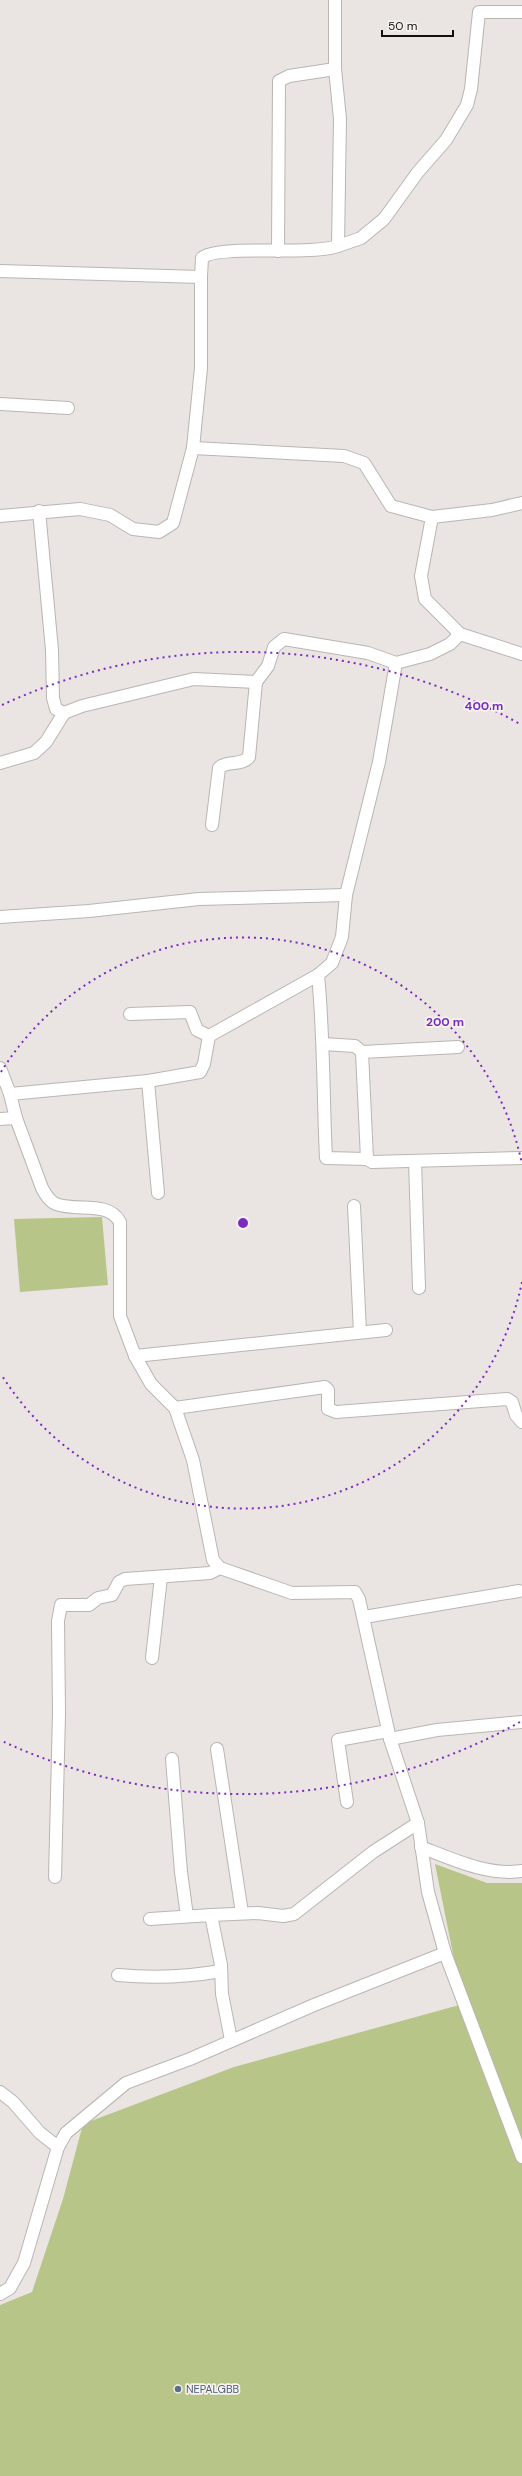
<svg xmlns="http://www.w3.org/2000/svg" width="522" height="2476" viewBox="0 0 522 2476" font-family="'DM Sans',sans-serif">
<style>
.green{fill:#b8c588}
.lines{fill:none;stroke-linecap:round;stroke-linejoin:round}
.minor-casing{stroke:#bab5b2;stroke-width:14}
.minor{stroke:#fff;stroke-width:12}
.ring{fill:none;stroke:#7b2cbf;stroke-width:2;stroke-dasharray:2 4}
.service-dot{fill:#5c6f8a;stroke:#f7f3ef;stroke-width:1.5}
.labels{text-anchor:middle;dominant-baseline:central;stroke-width:3.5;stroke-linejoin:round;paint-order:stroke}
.service-label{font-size:11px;fill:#4e5e75;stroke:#f7f3ef;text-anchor:start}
.centre{fill:#7b2cbf;stroke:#f7f3ef;stroke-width:2}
.ring-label{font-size:12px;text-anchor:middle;font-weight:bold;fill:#7b2cbf;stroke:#f7f3ef;stroke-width:3.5;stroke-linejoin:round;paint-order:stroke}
</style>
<rect width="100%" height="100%" fill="#eae5e2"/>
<g class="green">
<path d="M102 1217 108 1285 20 1292 14 1219Z"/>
<path d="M435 1864 487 1883H522V2476H0V2305L32 2292 63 2199 83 2124 234 2067 463 2004Z"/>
</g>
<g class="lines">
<defs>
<g id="minor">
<path d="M338 246 361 238 384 219 418 172 446 140 467 105 471 89 479 12H522"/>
<path d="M278 251 279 81 289 76 335 69"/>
<path d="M0 271 201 277V368L193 448 173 523 159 532 133 529 110 515 80 509 0 516"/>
<path d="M201 277 202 258C217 244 310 256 338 246L340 119 335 69V0"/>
<path d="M0 404 68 408"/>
<path d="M193 448 344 456 364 463 391 506 432 517"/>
<path d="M39 511 52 650 53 698 56 709 64 713"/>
<path d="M460 634 425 599 421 576 432 517 492 510 522 503"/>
<path d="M396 663 379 762 346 895 342 937 332 963 318 975 209 1036 204 1064 200 1072 148 1081 10 1094 16 1118 42 1188C45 1194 49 1201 56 1204 77 1212 108 1200 120 1222V1316L135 1356 151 1384 175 1408 193 1460 213 1560 220 1568 292 1593 355 1592 359 1599 390 1739 418 1823 428 1892 445 1953 522 2157"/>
<path d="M0 763 34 753 46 742 64 713 82 706 194 679 256 682 268 666 274 647 284 639 368 653 396 663 430 654 450 644 460 634 522 654"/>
<path d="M212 825 219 768C227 760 242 766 249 757L256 682"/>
<path d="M0 917 89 911 199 899 346 895"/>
<path d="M318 975C324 1036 323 1097 326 1158L367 1159 372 1162 522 1158"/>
<path d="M130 1014 190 1012 197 1030 209 1036"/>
<path d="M323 1044 355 1046 362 1052 367 1159"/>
<path d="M362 1052 458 1047"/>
<path d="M0 1068 10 1094"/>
<path d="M148 1081 158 1193"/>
<path d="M0 1119 16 1118"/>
<path d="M415 1161 419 1288"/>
<path d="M354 1206 360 1332"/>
<path d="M135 1356 386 1330"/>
<path d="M175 1408 325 1387 328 1390V1409L336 1412 507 1399 512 1402 516 1415 522 1422"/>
<path d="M364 1617 519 1591"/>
<path d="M152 1658 161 1577"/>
<path d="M390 1739 437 1730 522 1722"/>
<path d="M217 1749 242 1913"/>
<path d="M172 1759 181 1872 187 1916"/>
<path d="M347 1802 338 1740 388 1731"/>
<path d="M421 1847C452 1859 488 1876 522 1871"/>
<path d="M55 1877 59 1714 58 1621 61 1605H89L98 1598 112 1595 119 1582 125 1579 210 1573 220 1568"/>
<path d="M211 1915 258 1913 283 1916 294 1914 373 1852 418 1823"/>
<path d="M150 1919 211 1915 221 1965 222 1994 231 2040"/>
<path d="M118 1975C152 1978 187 1977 221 1971"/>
<path d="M0 2092 13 2102 40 2133 58 2147"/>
<path d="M0 2294 10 2288 24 2263 58 2147 66 2133 126 2083 190 2059 314 2005 445 1953"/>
</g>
</defs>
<use href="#minor" class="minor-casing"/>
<use href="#minor" class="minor"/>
</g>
<g class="ring">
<path d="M522 1282A285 285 0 0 1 1 1374M1 1072A285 285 0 0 1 522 1164"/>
<path d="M520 1722A571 571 0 0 1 2 1741M2 705A571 571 0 0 1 520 724"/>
</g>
<circle class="service-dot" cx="178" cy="2389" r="4"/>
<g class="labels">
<g class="service-label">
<text x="186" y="2389">NEPALGBB</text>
</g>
</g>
<circle cx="243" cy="1223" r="6" class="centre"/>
<g class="ring-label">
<text x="484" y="710">400 m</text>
<text x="445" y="1026">200 m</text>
</g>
<path d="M382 30v6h71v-6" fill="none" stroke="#12100f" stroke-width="2"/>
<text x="388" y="30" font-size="12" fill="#12100f" stroke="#f7f3ef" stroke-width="3" paint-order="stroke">50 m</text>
</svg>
